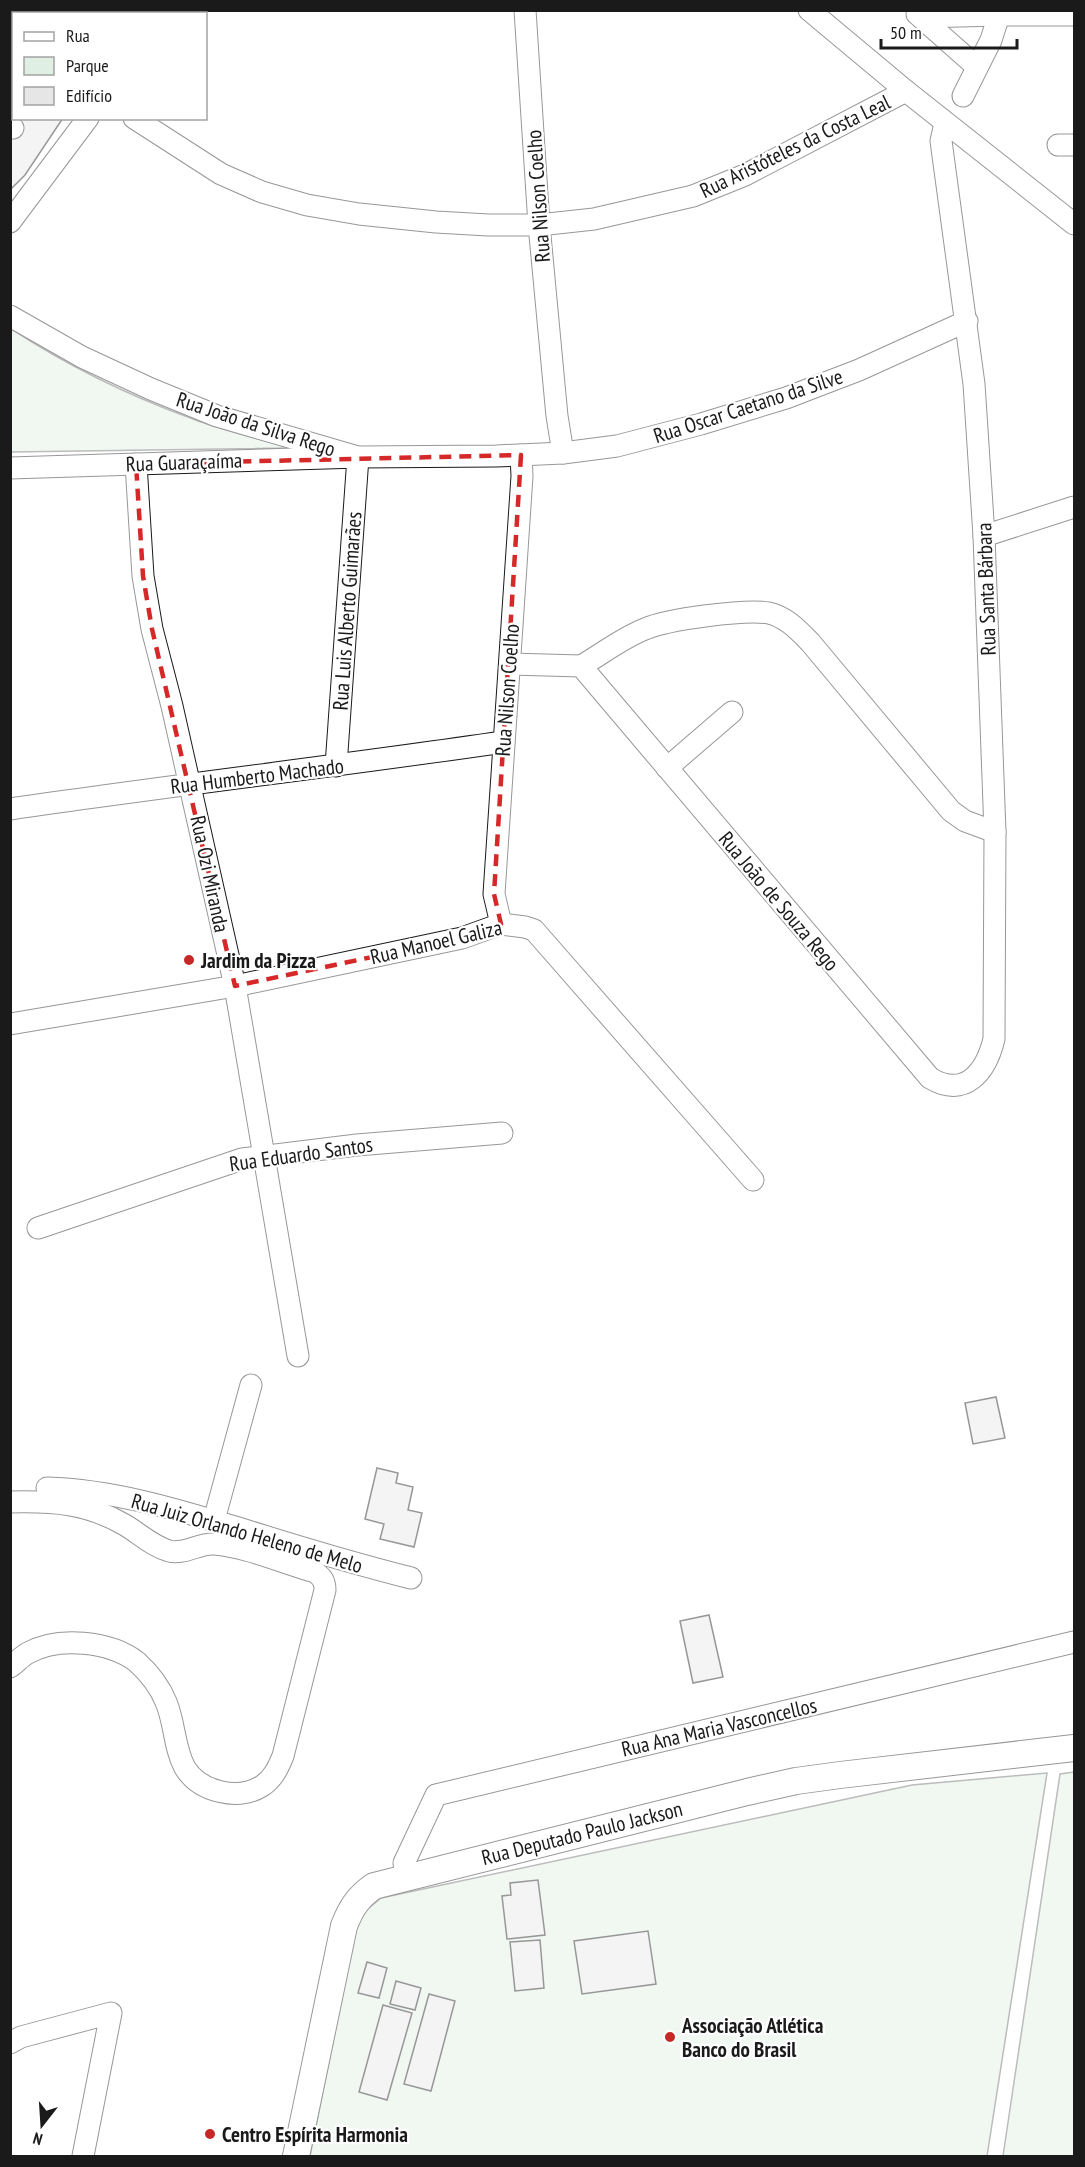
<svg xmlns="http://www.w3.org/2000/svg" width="1085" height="2167" viewBox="0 0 1085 2167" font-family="'PT Sans Narrow',sans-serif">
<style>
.green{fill:#e0efe3;stroke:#6a6a6a;stroke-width:1.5}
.building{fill:#e6e6e6;stroke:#1a1a1a;stroke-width:1.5}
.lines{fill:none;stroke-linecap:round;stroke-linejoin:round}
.minor-casing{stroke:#1a1a1a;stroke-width:23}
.major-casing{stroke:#1a1a1a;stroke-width:28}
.minor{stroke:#fff;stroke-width:21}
.major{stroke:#fff;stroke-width:26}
.marked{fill:none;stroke:#d62828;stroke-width:4.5;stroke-dasharray:12 8;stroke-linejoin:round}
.poi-dot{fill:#c62828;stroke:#fff;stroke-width:2}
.labels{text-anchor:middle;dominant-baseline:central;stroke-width:4.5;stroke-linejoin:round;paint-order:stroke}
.street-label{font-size:21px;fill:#1a1a1a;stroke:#fff}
.poi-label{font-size:21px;font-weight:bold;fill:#1a1a1a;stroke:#fff;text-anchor:start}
</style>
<rect width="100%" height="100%" fill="#fff"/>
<g class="green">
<path d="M10 328C66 365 130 396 193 419 224 431 258 438 290 448L11 452Z"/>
<path d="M1074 1772V2156H1003L1060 1774Z"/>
<path d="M1047 1773 987 2156H310L358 1917 381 1898 912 1785Z"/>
</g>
<g class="building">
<path d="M10 33 14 36V118H63L25 175 10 190Z"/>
<path d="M996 1397 1005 1438 973 1444 965 1403Z"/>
<path d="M377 1468 398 1473 396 1483 413 1487 408 1510 422 1513 414 1547 380 1539 384 1524 365 1519Z"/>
<path d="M709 1615 723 1677 693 1683 680 1621Z"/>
<path d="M538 1880 545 1935 507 1939 502 1896 511 1895 510 1883Z"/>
<path d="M648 1931 656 1984 582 1994 574 1941Z"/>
<path d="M540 1940 544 1988 515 1991 510 1942Z"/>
<path d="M367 1962 387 1968 379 1998 358 1993Z"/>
<path d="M396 1981 421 1988 415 2010 390 2004Z"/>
<path d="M429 1994 455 2001 431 2091 404 2084Z"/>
<path d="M383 2005 412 2013 387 2100 359 2092Z"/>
</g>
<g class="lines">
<defs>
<g id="minor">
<path d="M525 10 539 225 557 416 563 453"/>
<path d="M809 10 906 91 1074 224"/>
<path d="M10 14 14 17"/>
<path d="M165 14 167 10"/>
<path d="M917 14 977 67"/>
<path d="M921 17 999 15H1074"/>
<path d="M963 96 991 40 999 15"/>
<path d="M134 118 221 174 262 192 307 205 359 214 436 222 488 225H539L594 219 693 196 745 175 906 91"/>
<path d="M10 126 13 128"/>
<path d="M1058 145H1074"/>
<path d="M10 222 88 118"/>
<path d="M10 316 82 357 151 389 217 416 358 457 496 456 563 453 617 446 701 424 786 398 859 370 967 321"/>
<path d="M136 464 143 576 152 629 172 706 235 986 298 1356"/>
<path d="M10 468 358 457 336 766"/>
<path d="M984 536 1074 507"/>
<path d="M510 664 581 666 930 1078C965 1099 986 1072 994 1039L995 832 984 536 974 384 941 141 945 123"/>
<path d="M581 666C602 654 622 638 645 629 668 619 745 609 769 613 786 617 798 630 810 642L951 811 965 821 995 832"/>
<path d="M667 768 732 712"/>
<path d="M10 809C175 785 339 766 503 742"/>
<path d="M501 924 494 894 522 476 521 455"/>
<path d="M10 1024 235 986 462 938 501 924 525 927 534 930 753 1180"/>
<path d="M38 1228 242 1159 357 1145 502 1133"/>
<path d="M47 1488C116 1490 182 1511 248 1531 302 1548 356 1564 411 1578"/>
<path d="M10 1502C54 1501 87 1503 125 1525 140 1534 152 1546 169 1551 184 1555 199 1543 214 1544 248 1547 283 1563 315 1572 322 1577 325 1581 325 1590L283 1756C278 1768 273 1779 262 1786 238 1801 200 1792 185 1768 174 1748 175 1723 166 1702 160 1687 149 1673 137 1662 110 1641 58 1636 28 1653 22 1656 16 1663 10 1667"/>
<path d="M214 1520 251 1385"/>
<path d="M406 1877 404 1863 436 1795 1074 1642"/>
<path d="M10 2043 21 2037 111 2013 83 2156"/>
</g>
<path id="major" d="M296 2156 344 1926C351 1908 358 1897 374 1886L747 1792 796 1781 840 1775 1074 1748"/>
</defs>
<use href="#minor" class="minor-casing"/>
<use href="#major" class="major-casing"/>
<use href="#minor" class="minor"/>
<use href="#major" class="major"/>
</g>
<path d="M0 0H1085V2167H0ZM521 455 494 894 501 924 462 938 235 986 152 629 143 576 136 464Z" fill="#fff" fill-opacity=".55" fill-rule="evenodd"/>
<path class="marked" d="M521 455 494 894 501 924 462 938 235 986 152 629 143 576 136 464Z"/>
<g class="poi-dot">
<circle cx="189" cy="960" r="6"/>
<circle cx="670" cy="2037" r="6"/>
<circle cx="210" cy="2134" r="6"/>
</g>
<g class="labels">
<g class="street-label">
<text transform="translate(795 146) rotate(-26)">Rua Aristóteles da Costa Leal</text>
<text transform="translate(538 196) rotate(-94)">Rua Nilson Coelho</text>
<text transform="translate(748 406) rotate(-18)">Rua Oscar Caetano da Silve</text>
<text transform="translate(256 424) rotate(18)">Rua João da Silva Rego</text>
<text transform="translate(184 462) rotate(-2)">Rua Guaraçaíma</text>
<text transform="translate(986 589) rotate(-92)">Rua Santa Bárbara</text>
<text transform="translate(347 611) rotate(-86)">Rua Luis Alberto Guimarães</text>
<text transform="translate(507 690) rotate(-86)">Rua Nilson Coelho</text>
<text transform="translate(257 776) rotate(-7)">Rua Humberto Machado</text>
<text transform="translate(210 874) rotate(78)">Rua Ozi Miranda</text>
<text transform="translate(779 901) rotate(50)">Rua João de Souza Rego</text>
<text transform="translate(436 942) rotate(-13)">Rua Manoel Galiza</text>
<text transform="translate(301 1154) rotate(-8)">Rua Eduardo Santos</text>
<text transform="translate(247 1533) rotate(16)">Rua Juiz Orlando Heleno de Melo</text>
<text transform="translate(719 1727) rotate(-13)">Rua Ana Maria Vasconcellos</text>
<text transform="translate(582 1833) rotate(-14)">Rua Deputado Paulo Jackson</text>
</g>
<g class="poi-label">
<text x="201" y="960">Jardim da Pizza</text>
<text x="682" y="2025">Associação Atlética<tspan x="682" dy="24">Banco do Brasil</tspan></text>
<text x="222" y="2134">Centro Espírita Harmonia</text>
</g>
</g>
<rect width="1085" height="2167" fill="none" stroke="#1a1a1a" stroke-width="24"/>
<rect x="12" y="12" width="195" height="108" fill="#ffffff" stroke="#a3a3a3" stroke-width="1.5"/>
<rect x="24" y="32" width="30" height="9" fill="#ffffff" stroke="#a3a3a3" stroke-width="1.5"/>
<text x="66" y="42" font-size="18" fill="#1a1a1a">Rua</text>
<rect x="24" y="57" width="30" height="18" fill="#e0efe3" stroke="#a3a3a3" stroke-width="1.5"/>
<text x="66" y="72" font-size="18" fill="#1a1a1a">Parque</text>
<rect x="24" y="87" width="30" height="18" fill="#e6e6e6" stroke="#a3a3a3" stroke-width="1.5"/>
<text x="66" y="102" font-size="18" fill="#1a1a1a">Edifício</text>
<g transform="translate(42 2125) rotate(197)" stroke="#ffffff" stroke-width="4.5" paint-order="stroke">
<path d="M0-4.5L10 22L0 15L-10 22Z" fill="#1a1a1a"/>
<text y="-9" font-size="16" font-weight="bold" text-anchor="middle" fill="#1a1a1a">N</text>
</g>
<path d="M881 39v9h136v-9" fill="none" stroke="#1a1a1a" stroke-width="3"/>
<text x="890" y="39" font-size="18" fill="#1a1a1a" stroke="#ffffff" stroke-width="4.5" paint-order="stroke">50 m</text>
</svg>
